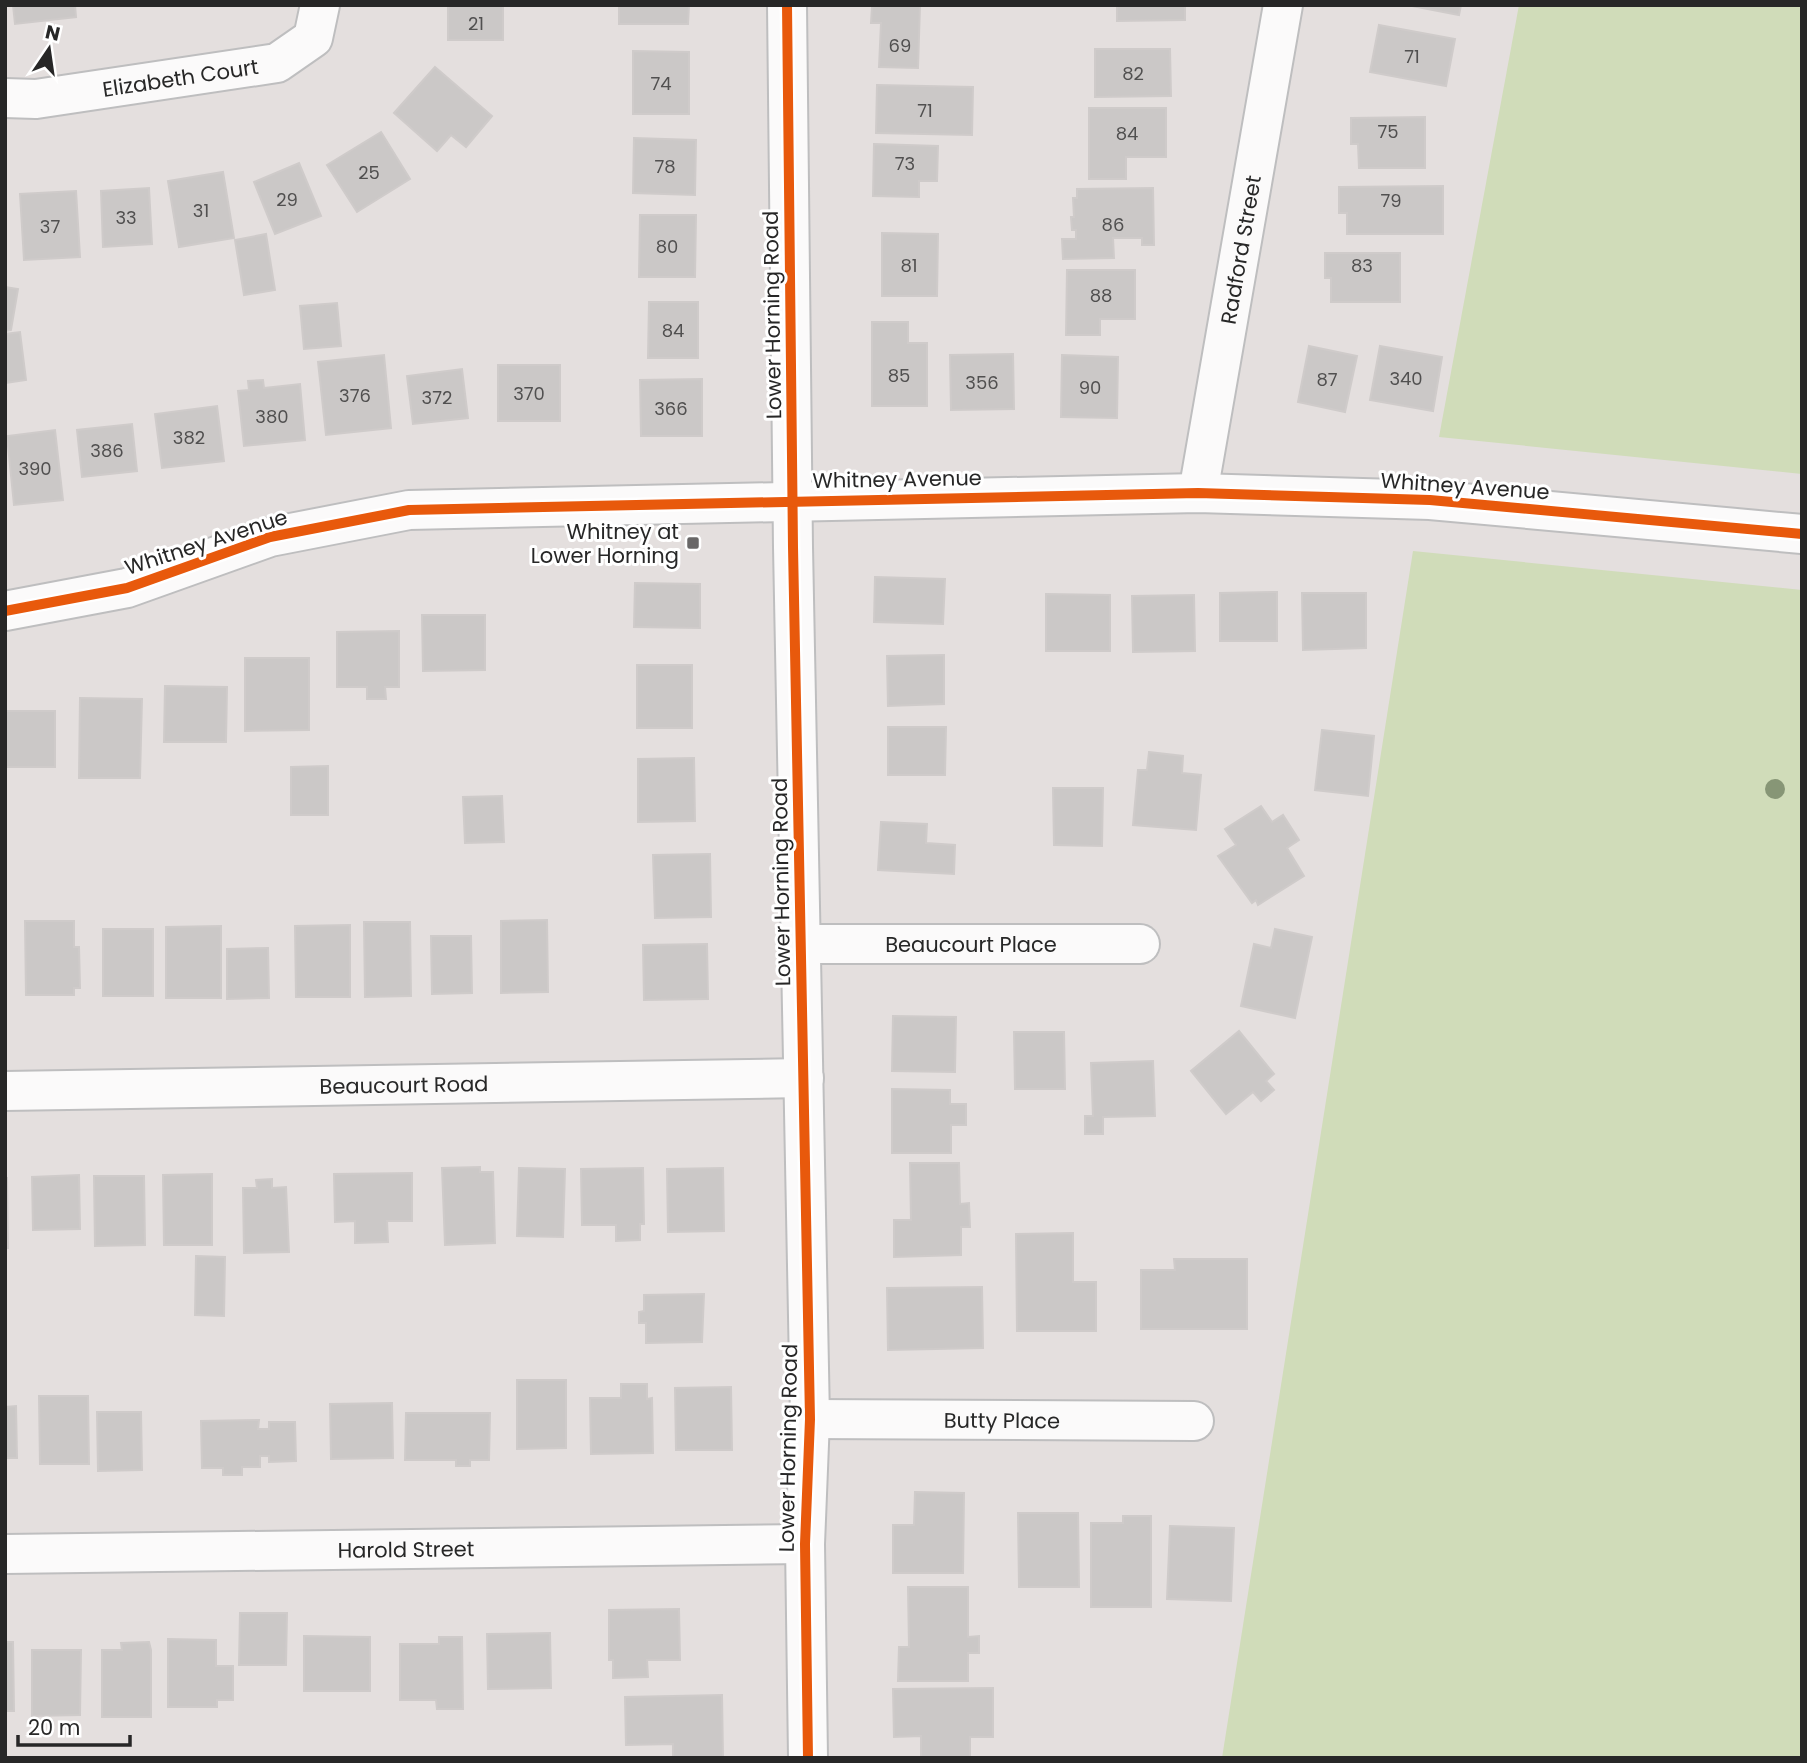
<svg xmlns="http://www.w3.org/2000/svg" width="1807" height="1763" viewBox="0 0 1807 1763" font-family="Poppins,sans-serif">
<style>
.green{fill:#d0dcb9}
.building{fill:#cbc8c7;stroke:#cfcbca;stroke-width:2}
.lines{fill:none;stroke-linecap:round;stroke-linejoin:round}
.minor-casing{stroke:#bebebf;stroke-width:42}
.minor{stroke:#fbfafa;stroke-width:38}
.cycleway-casing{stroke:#fff;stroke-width:15}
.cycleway{stroke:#e8590c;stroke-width:10}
.tree{fill:#879676}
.poi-dot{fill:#696767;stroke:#fff;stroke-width:2.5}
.labels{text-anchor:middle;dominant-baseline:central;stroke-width:6;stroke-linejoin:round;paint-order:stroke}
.number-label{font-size:18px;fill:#515050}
.street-label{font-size:21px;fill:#272727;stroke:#fff}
.poi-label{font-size:21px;fill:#272727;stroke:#fff;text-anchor:end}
</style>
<rect width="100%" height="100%" fill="#e4dfde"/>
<g class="green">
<path d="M1519 5H1802V474L1439 437Z"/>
<path d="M1413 551 1802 590V1758H1222Z"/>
</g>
<g class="building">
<path d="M13 5H75L76 17 15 24Z"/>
<rect x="448" y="5" width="55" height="35"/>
<path d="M619 5H689L688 24H619Z"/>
<path d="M884 5H920L918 68 879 67 881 23H871L872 7Z"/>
<path d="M1117 5H1185V20L1117 21Z"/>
<path d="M1407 5H1461L1459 15Z"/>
<path d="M1379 25 1455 39 1446 86 1370 72Z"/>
<path d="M1095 49H1170L1171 96 1095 97Z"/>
<path d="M633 51 689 52V114H633Z"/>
<path d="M435 67 492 116 466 147 451 135 437 151 394 113Z"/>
<path d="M877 85 973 87 972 135 876 133Z"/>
<path d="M1089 108H1166V157H1126V179H1089Z"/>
<path d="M1425 117V168H1359L1358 144H1351V118Z"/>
<path d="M381 132 410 179 357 212 327 165Z"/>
<path d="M634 138 696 140 695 195 633 193Z"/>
<path d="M874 144 938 146 937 181H919V197L873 196Z"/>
<path d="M299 163 321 216 275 234 254 182Z"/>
<path d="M223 172 234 238 179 247 168 181Z"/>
<path d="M1443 186V234H1347V213H1339V187Z"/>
<path d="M149 188 152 244 103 247 101 191Z"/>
<path d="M1153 188 1154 245H1142V238H1113L1114 258 1063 259 1062 239H1076V230H1072L1071 217H1074L1073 198H1077V189Z"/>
<path d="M76 191 80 257 24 260 20 194Z"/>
<path d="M640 215H696L695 277H639Z"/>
<path d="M882 233 938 234 937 296H882Z"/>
<path d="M266 234 275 290 244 295 235 240Z"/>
<path d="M1325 253H1400V302H1331V278H1325Z"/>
<path d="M1067 270H1135V319H1100V335H1066Z"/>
<path d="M5 287 18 289 11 330 5 331Z"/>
<path d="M649 302H698V358H648Z"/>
<path d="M337 303 341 346 304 349 300 306Z"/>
<path d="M872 322H908V343H927V406H872Z"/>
<path d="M20 332 26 380 5 383V334Z"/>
<path d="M1309 346 1357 356 1345 412 1298 402Z"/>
<path d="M1380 346 1442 357 1433 411 1370 400Z"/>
<path d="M1013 354 1014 409 951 410 950 355Z"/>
<path d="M384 355 391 428 326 435 318 362Z"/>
<path d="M1062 355 1118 357 1117 418 1061 417Z"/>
<rect x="498" y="365" width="62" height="56"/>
<path d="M462 369 468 418 413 424 407 376Z"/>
<path d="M702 379V436H641L640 380Z"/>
<path d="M263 380 264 388 300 384 305 440 244 446 238 391 249 390 248 381Z"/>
<path d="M217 406 224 461 162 468 155 414Z"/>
<path d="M132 424 137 471 82 477 77 430Z"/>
<path d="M55 430 63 500 14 505 7 436Z"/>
<path d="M875 577 945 579 943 624 874 622Z"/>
<path d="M635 583 700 584V628L634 627Z"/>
<path d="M1277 592V641H1220V593Z"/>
<path d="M1302 593H1366V648L1303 650Z"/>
<path d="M1046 594 1110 595V651H1046Z"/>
<path d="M1194 595 1195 651 1133 652 1132 596Z"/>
<path d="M422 615H485V670L423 671Z"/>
<path d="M399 631V687H385L386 699H367V687H337V632Z"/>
<path d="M944 655V704L888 706 887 656Z"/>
<path d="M245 658H309V730L245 731Z"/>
<rect x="637" y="665" width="55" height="63"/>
<path d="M165 686 227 687 226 742H164Z"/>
<path d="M80 698 142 699 140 778H79Z"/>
<rect x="5" y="711" width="50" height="56"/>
<path d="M888 727H946L945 775H888Z"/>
<path d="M1322 730 1374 736 1368 796 1315 790Z"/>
<path d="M1149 752 1183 756 1182 773 1201 775 1196 830 1133 825 1138 770H1147Z"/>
<path d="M694 758 695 821 638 822V759Z"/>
<path d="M328 766V815H291V767Z"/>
<path d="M1053 788H1103L1102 846 1054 845Z"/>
<path d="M502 796 504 842 465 843 463 797Z"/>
<path d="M1261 806 1272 822 1283 815 1299 840 1287 848 1304 876 1258 905 1256 900 1252 903 1218 856 1236 845 1225 829Z"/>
<path d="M881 822 927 824 926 843 955 845 954 874 878 870Z"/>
<path d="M710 854 711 917 655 918 653 855Z"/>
<path d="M547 920 548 992 501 993V921Z"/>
<path d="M25 921H74V947H79L80 988H74V995H26Z"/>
<path d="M364 922H410L411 996 365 997Z"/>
<path d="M350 925V997H296L295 926Z"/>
<path d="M221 926V998H166V927Z"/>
<rect x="103" y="929" width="50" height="67"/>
<path d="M1275 929 1312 937 1295 1018 1241 1006 1254 944 1271 948Z"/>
<path d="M431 936H471L472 993 432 994Z"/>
<path d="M707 944 708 999 644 1000 643 945Z"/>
<path d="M268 948 269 998 227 999V949Z"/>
<path d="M893 1016 956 1017 955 1072 892 1071Z"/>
<path d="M1239 1031 1274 1074 1266 1081 1274 1090 1261 1101 1253 1092 1226 1114 1191 1071Z"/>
<path d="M1014 1032H1064L1065 1089H1015Z"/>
<path d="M1153 1061 1155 1116 1103 1117V1134H1085V1116H1093L1091 1063Z"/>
<path d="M892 1089 950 1090V1104H966V1125H951V1153H892Z"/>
<path d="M910 1163H959L960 1204 969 1203 970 1227H961V1255L894 1257V1220H911Z"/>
<path d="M480 1167V1172H493L495 1243 445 1245 442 1168Z"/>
<path d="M519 1168 565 1169 563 1237 517 1236Z"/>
<path d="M643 1168 644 1224H640V1240L616 1241V1225H582L581 1169Z"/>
<path d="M723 1168 724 1231 668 1232 667 1169Z"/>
<path d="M412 1173V1221H387L388 1242 355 1243V1221L335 1222 334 1174Z"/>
<path d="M212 1174V1245H164L163 1175Z"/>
<path d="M79 1175 80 1229 33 1230 32 1177Z"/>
<path d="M94 1176H144L145 1245 95 1246Z"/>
<path d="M5 1178H7L8 1248H5Z"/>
<path d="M272 1179V1188L286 1187 289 1252 244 1253 243 1188H257L256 1180Z"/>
<path d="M1073 1233V1282H1096V1331H1017L1016 1234Z"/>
<path d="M196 1256 225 1257 224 1316 195 1315Z"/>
<path d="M1174 1259H1247V1329H1141V1270H1175Z"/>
<path d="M982 1287 983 1348 888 1350 887 1288Z"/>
<path d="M704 1294 702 1342 646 1343V1323H639V1312L644 1311V1295Z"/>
<path d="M517 1380H566V1448L517 1449Z"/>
<path d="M621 1384H647V1399L652 1398 653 1453 591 1454 590 1398H621Z"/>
<path d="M731 1387 732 1450H676L675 1388Z"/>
<path d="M39 1396H88L89 1464H40Z"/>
<path d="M392 1403 393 1458 331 1459 330 1404Z"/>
<path d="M16 1406 17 1458H5V1407Z"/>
<path d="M97 1412H141L142 1470 98 1471Z"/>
<path d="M406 1413H490L489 1460H470V1466H456V1460H405Z"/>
<path d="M259 1420 258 1429H269V1422H295L296 1461 269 1462V1456H260V1467H242V1475H223V1468H202L201 1421Z"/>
<path d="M915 1492 964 1493 963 1573H893V1525H914Z"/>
<path d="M1018 1513H1078L1079 1587H1019Z"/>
<path d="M1123 1516H1151V1607H1091V1523H1123Z"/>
<path d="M1170 1526 1234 1528 1231 1601 1167 1599Z"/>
<path d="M908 1587H968V1637L979 1636V1653H968V1681H898L899 1647H909Z"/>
<path d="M679 1609 680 1660H647L648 1677 613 1678V1660H609V1610Z"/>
<path d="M240 1613H287L286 1665H239Z"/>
<path d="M550 1633 551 1688 488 1689 487 1634Z"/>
<path d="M304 1636 370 1637V1691H304Z"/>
<path d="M439 1637H462L463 1709H437L436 1700H400V1644H439Z"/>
<path d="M168 1639 216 1640V1666H233V1700H217V1707H168Z"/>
<path d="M5 1642H13L14 1711H5Z"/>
<path d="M149 1642 151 1650V1717H102V1650H122L121 1643Z"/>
<path d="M32 1650H81L80 1715 32 1716Z"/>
<path d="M993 1688V1737H970V1758H921V1736L894 1737 893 1689Z"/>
<path d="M722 1695 723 1758H673V1744L626 1745 625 1697Z"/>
</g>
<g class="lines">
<defs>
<g id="minor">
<path d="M787 5 793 547 810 1419 805 1544 808 1758"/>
<path id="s1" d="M5 98 36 99 277 63 313 38 320 5"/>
<path id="s2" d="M1198 493 1283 5"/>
<path d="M5 611 127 588 270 537 409 510 1198 493 1430 500 1802 534"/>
<path id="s3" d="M801 944H1140"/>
<path id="s4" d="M5 1091 804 1078"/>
<path id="s5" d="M810 1419 1194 1421"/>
<path id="s6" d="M5 1554 805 1544"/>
</g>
</defs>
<use href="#minor" class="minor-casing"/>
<use href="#minor" class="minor"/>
<defs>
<g id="cycleway">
<path d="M787 5 793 547 810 1419 805 1544 808 1758"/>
<path d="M5 611 127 588 270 537 409 510 1198 493 1430 500 1802 534"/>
</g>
</defs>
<use href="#cycleway" class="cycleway-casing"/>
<use href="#cycleway" class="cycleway"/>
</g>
<circle class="tree" cx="1775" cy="789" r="10"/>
<rect class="poi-dot" x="686" y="536" width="14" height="14" rx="3.5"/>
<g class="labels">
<g class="number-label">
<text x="476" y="23">21</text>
<text x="900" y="45">69</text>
<text x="1412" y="56">71</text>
<text x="1133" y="73">82</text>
<text x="661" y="83">74</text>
<text x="925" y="110">71</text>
<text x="1388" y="131">75</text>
<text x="1127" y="133">84</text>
<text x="905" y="163">73</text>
<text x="665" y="166">78</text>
<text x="369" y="172">25</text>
<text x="287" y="199">29</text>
<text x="1391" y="200">79</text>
<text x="201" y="210">31</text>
<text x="126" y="217">33</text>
<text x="1113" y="224">86</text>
<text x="50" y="226">37</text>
<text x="667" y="246">80</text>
<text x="909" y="265">81</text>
<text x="1362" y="265">83</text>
<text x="1101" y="295">88</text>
<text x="673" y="330">84</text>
<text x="899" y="375">85</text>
<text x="1406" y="378">340</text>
<text x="1327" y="379">87</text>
<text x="982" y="382">356</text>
<text x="1090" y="387">90</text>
<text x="529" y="393">370</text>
<text x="355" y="395">376</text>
<text x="437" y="397">372</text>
<text x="671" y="408">366</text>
<text x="272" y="416">380</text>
<text x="189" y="437">382</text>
<text x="107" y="450">386</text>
<text x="35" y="468">390</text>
</g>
<g class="street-label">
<text stroke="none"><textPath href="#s1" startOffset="177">Elizabeth Court</textPath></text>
<text stroke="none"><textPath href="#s2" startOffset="247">Radford Street</textPath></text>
<text transform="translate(772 315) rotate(-91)">Lower Horning Road</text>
<text transform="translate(897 479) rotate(-1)">Whitney Avenue</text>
<text transform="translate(1465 486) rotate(4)">Whitney Avenue</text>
<text transform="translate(206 542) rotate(-18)">Whitney Avenue</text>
<text transform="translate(781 882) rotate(-91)">Lower Horning Road</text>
<text stroke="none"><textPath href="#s3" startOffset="170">Beaucourt Place</textPath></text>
<text stroke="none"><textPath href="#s4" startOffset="399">Beaucourt Road</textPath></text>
<text stroke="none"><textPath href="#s5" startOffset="192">Butty Place</textPath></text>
<text transform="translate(788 1448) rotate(-89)">Lower Horning Road</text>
<text stroke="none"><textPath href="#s6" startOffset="401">Harold Street</textPath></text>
</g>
<g class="poi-label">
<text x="679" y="531">Whitney at<tspan x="679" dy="24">Lower Horning</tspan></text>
</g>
</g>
<rect width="1807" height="1763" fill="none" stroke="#272727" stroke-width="14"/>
<g transform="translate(49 49) rotate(13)" stroke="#ffffff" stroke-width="5" paint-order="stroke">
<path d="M0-5L12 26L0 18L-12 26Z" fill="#272727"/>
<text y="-10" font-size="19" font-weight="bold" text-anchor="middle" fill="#272727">N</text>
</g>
<path d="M18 1735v10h112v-10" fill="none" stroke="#272727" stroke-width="3.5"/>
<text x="28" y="1735" font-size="21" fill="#272727" stroke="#ffffff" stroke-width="5" paint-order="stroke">20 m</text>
</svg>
